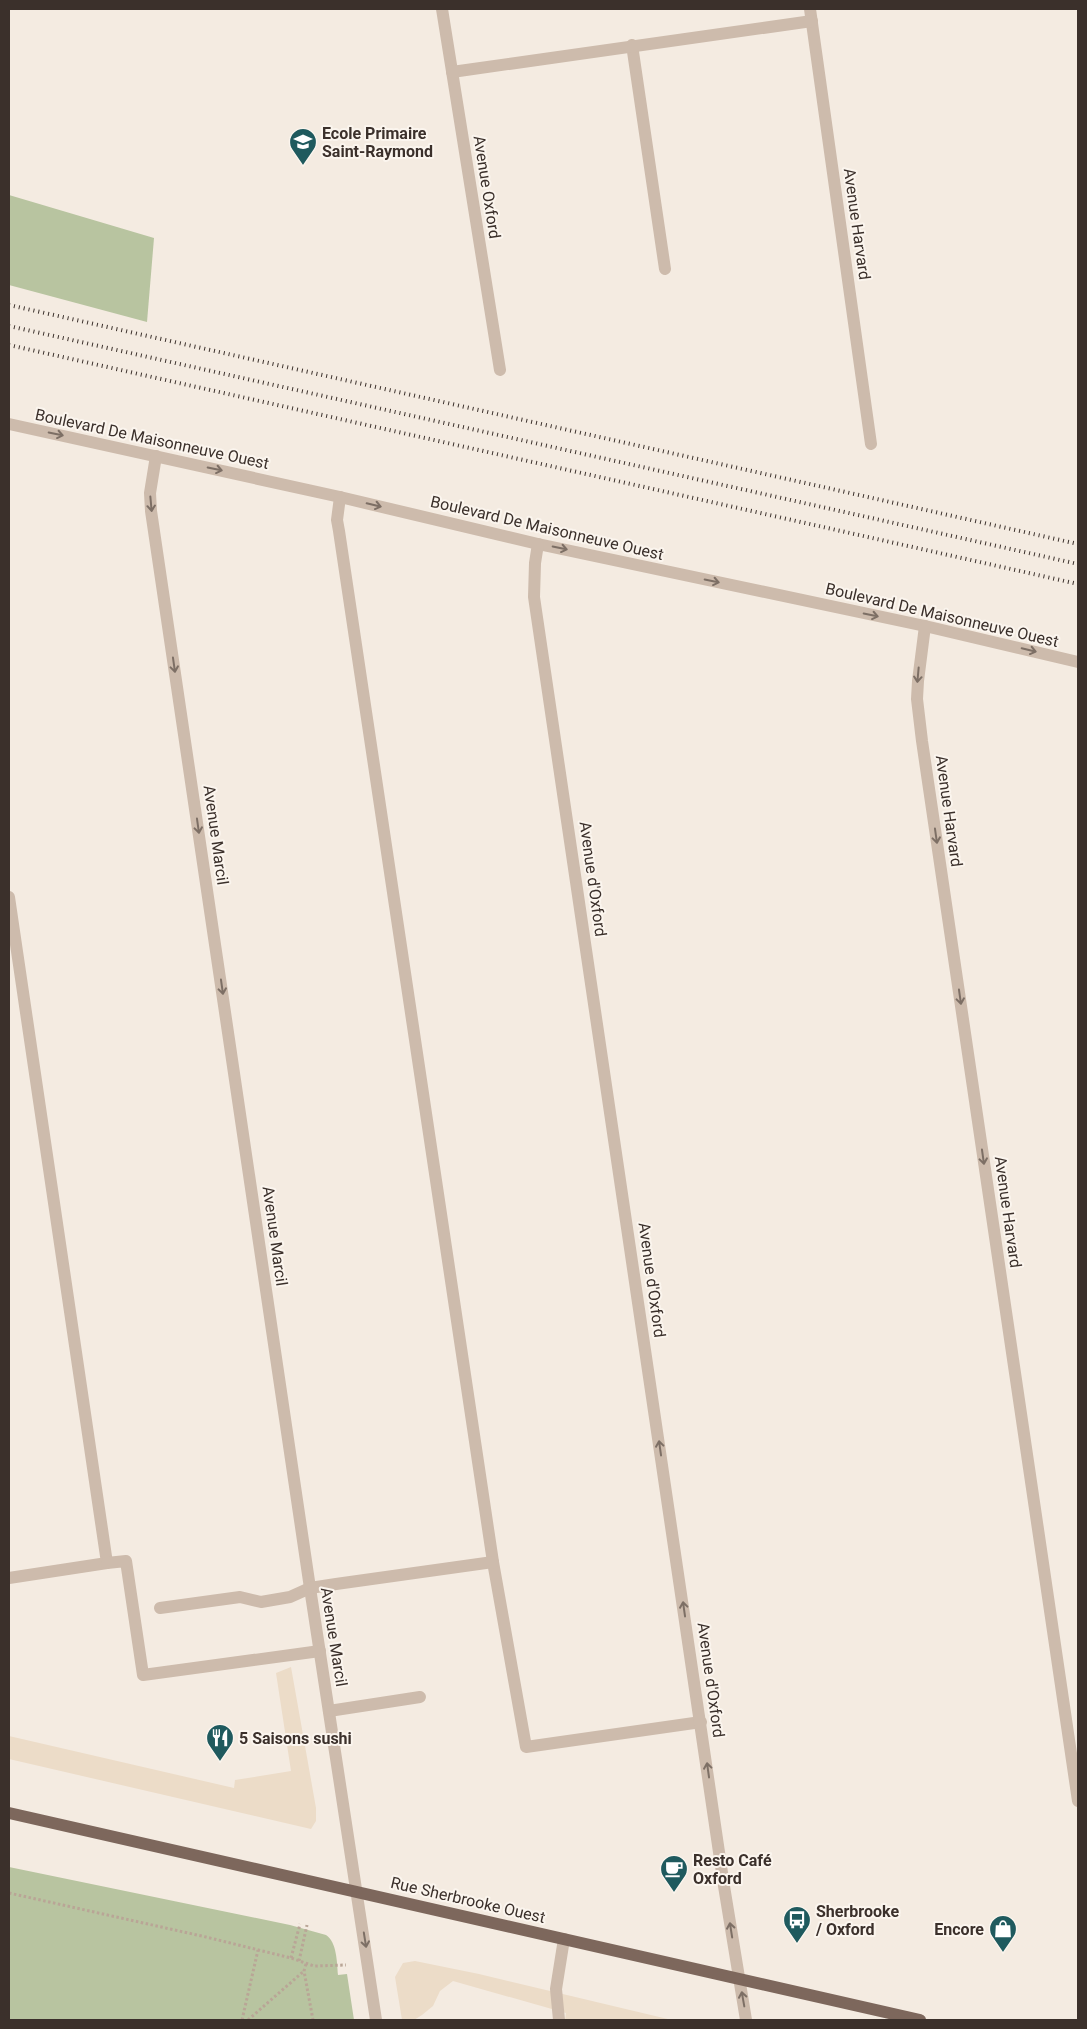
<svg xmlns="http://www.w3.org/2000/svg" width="1087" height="2029" viewBox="0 0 1087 2029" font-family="Roboto,sans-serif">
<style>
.green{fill:#b8c4a0}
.plaza{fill:#ecdcc8}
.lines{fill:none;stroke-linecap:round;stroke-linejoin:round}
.path{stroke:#b9a596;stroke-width:3;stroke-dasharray:2.5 2.5;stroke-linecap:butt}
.minor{stroke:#cdbbac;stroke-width:12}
.major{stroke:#7d675c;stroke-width:12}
.rail{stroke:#3b302b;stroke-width:4;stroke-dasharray:1 4;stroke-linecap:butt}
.oneway{stroke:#7d6f65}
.labels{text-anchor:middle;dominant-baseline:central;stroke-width:4;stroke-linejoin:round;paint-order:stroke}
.poi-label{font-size:16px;font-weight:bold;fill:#3b302b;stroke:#fbf5ee;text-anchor:start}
.street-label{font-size:16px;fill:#3b302b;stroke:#fbf5ee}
</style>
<rect width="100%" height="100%" fill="#f4ebe1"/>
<g class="green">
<path d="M9 195 154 238 147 322 9 285Z"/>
<path d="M9 1867 290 1925 326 1935C337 1942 337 1963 338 1975L347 1974 354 2020H9Z"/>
</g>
<g class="plaza">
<path d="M291 1667 316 1808V1821L311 1829 9 1759V1736L234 1788 235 1780 291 1771 276 1673Z"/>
<path d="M415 1961 479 1974 672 2020H565L566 2013 453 1981 440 1991 433 2006 422 2015 414 2020H402L395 1977 403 1963Z"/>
</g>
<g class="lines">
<g class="path">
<path d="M9 1893 206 1937 291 1958 314 1966 346 1965"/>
<path d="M291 1958 300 1924"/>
<path d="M299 1961 307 1925"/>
<path d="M306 1964 304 1971 313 2020"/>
<path d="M242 2020 258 1950"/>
<path d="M248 2020 304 1971"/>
</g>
<g class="minor">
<path d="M442 9 500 370"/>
<path d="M810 9 871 444"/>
<path d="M632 45 665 269"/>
<path d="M452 72 812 21"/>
<path d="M9 424 340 497 538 544 925 626 1078 662"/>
<path d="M156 456 150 493 151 511 310 1588 376 2020"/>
<path d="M340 497 337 520 339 531 493 1562 526 1747 701 1722"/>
<path d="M538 544 535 563 534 597 724 1886 746 2020"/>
<path d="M925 626 918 681 917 699 922 741 1078 1801"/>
<path d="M9 897 107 1563 9 1578"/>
<path d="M107 1563 126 1561 143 1675 320 1651"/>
<path d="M160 1608 240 1597 261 1602 290 1597 310 1588 336 1584 493 1562"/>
<path d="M329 1711 420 1697"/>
<path d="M559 2020 556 1989 564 1939"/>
</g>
<path class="major" d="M9 1813 920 2020"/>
<g class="rail">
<path d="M9 305 1078 544"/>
<path d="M9 326 1078 564"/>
<path d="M9 345 1078 584"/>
</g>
</g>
<defs><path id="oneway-shaft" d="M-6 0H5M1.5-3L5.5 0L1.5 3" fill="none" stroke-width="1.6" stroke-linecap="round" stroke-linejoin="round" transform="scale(1.25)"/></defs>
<g class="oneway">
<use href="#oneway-shaft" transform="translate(56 434) rotate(12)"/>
<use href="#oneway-shaft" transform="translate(215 469) rotate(12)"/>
<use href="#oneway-shaft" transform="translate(151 504) rotate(85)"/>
<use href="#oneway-shaft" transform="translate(374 505) rotate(13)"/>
<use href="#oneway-shaft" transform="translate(560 548) rotate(12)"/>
<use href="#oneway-shaft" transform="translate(712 581) rotate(12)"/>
<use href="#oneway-shaft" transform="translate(871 615) rotate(12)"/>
<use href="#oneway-shaft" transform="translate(1029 650) rotate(13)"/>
<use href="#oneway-shaft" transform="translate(174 665) rotate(82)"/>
<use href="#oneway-shaft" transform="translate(918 675) rotate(95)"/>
<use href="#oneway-shaft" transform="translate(198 826) rotate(82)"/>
<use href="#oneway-shaft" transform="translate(936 836) rotate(82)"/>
<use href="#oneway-shaft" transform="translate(222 987) rotate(82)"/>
<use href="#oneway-shaft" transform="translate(960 997) rotate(82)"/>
<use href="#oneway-shaft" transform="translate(983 1157) rotate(82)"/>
<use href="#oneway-shaft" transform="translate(660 1448) rotate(-98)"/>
<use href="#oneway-shaft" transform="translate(684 1609) rotate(-98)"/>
<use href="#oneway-shaft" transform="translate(708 1770) rotate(-98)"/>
<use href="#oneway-shaft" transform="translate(731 1930) rotate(-99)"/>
<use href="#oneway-shaft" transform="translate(365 1940) rotate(81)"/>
<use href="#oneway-shaft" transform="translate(743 1999) rotate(-100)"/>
</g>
<defs>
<symbol id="school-pin" viewBox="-11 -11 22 30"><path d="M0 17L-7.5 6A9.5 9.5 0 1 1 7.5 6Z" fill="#1f5a5e" stroke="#fbf5ee"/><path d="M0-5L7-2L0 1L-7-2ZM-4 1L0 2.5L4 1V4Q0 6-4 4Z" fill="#fff"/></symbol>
<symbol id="restaurant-pin" viewBox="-11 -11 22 30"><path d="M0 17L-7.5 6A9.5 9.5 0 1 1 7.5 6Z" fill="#1f5a5e" stroke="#fbf5ee"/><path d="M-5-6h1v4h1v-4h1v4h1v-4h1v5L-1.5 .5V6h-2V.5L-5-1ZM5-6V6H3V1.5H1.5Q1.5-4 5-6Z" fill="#fff"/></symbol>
<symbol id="cafe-pin" viewBox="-11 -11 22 30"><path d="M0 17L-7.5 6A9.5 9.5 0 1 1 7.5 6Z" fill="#1f5a5e" stroke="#fbf5ee"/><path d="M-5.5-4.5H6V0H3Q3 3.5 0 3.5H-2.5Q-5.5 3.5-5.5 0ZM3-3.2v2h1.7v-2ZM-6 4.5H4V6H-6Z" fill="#fff"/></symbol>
<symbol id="bus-pin" viewBox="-11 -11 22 30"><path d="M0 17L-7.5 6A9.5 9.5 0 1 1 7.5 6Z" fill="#1f5a5e" stroke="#fbf5ee"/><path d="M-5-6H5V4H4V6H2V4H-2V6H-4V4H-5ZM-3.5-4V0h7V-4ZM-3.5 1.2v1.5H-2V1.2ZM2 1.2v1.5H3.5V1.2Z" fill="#fff"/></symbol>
<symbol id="shop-pin" viewBox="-11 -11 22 30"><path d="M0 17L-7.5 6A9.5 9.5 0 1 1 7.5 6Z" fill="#1f5a5e" stroke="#fbf5ee"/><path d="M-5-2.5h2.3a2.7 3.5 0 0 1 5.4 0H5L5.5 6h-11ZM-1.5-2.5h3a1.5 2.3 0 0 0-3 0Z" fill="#fff"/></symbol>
</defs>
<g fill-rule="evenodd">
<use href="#school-pin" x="287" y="126" width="32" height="43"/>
<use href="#restaurant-pin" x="204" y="1722" width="32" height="43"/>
<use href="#cafe-pin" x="658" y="1853" width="32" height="43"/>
<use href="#bus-pin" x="781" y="1904" width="32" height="43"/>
<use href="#shop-pin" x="987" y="1913" width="32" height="43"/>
</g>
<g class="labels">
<g class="poi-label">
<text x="322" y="133">Ecole Primaire<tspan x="322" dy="18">Saint-Raymond</tspan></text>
<text x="239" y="1738">5 Saisons sushi</text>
<text x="693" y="1860">Resto Café<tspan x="693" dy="18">Oxford</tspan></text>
<text x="816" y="1911">Sherbrooke<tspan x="816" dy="18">/ Oxford</tspan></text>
<text x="984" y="1929" text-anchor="end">Encore</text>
</g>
<g class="street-label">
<text transform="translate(487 187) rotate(81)">Avenue Oxford</text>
<text transform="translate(857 224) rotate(82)">Avenue Harvard</text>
<text transform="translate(152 439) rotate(12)">Boulevard De Maisonneuve Ouest</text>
<text transform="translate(547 528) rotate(13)">Boulevard De Maisonneuve Ouest</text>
<text transform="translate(942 615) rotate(13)">Boulevard De Maisonneuve Ouest</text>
<text transform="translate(949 811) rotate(82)">Avenue Harvard</text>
<text transform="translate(216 835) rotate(82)">Avenue Marcil</text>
<text transform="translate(593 879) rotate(82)">Avenue d'Oxford</text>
<text transform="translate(1008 1212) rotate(82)">Avenue Harvard</text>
<text transform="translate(275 1236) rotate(82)">Avenue Marcil</text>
<text transform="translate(652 1280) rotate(82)">Avenue d'Oxford</text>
<text transform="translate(334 1637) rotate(81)">Avenue Marcil</text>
<text transform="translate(711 1680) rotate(82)">Avenue d'Oxford</text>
<text transform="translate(468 1900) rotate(13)">Rue Sherbrooke Ouest</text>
</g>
</g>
<rect width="1087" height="2029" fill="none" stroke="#3b302b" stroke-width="20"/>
</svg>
